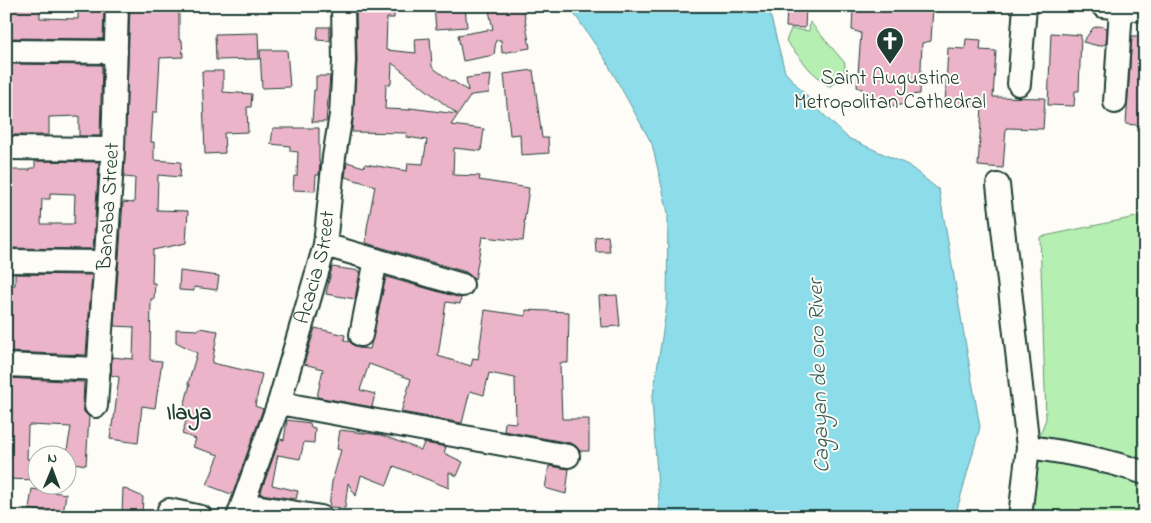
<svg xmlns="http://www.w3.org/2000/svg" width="1151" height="523" viewBox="0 0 1151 523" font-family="'Indie Flower',sans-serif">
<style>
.green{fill:#b6efb2;stroke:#6a9673}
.water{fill:#8ddcea;stroke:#619ca1}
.building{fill:#ebb4c9;stroke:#1f3d34;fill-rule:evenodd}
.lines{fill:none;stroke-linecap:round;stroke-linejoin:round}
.minor-casing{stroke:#1f3d34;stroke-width:26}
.minor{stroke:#fdfcf7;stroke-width:22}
.labels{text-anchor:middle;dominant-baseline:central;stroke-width:4;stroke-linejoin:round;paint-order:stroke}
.poi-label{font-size:21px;fill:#1f3d34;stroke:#fdfcf7}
.street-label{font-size:21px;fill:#1f3d34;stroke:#fdfcf7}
.water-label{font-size:22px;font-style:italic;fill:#355d58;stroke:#fdfcf7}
.neighbourhood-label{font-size:22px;font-weight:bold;fill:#1f3d34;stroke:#fdfcf7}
</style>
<rect width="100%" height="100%" fill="#fdfcf7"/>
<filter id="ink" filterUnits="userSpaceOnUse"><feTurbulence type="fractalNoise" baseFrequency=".02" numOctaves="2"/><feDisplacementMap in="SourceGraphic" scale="10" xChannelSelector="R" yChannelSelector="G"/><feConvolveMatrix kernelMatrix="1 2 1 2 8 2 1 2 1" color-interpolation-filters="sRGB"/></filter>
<g filter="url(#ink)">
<g class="green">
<path d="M810 22 845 63 844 77 829 87 810 70 786 41 791 29 809 31Z"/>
<path d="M1145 215V517H1007L1046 419 1040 237Z"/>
</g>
<path class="water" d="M569 6H768L785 72 823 114 848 138 908 165 939 190 980 427 955 517H660L652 401 667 305 668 213 652 144 605 59Z"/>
<g class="building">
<path d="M24 6H40V18L78 19V6H104L103 39 6 38V8H24Z"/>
<path d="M130 6H179V40H182L183 57 160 58 157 112H153L151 142H154V160L181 162 180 177 158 175 157 210 188 211 186 243 153 250 152 283H155L154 299H151L150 360 162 361 155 408 142 406 138 443 110 439 113 419H114L119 377 111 375 112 357 133 359 134 327 114 326 123 202 134 203 135 178 124 177Z"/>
<path d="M356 6H394V18H387L386 50 416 53 415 39 430 38 432 67 452 82 453 81 468 91 466 78 491 75 489 93 471 95 451 125 484 129 481 151 454 148 453 175 480 176 479 180 529 188 524 223H525L523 241 482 237 475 280 466 272 366 243 367 228 375 186 345 177 347 162 364 167 365 164 407 171 408 163 423 164 427 140 406 137 407 133 352 132 357 62ZM392 63 457 114 410 108V110L385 109 386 84H391Z"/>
<path d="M465 6 467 27 436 29 434 8Z"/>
<path d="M488 6H523L530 48 502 53 501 40H496L494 55 463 61 458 35 493 29Z"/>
<path d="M787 6H806L805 28 786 27Z"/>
<path d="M853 6H933L931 41 922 43 920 94 909 95 901 105 890 106 876 103 870 93 857 87 861 33 852 30Z"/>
<path d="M1099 26 1107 28 1106 44 1099 46 1083 42 1093 28Z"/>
<path d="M318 27H330V41L317 40Z"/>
<path d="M258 33 259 59 216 60 215 34Z"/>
<path d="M1051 33 1081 35 1079 91H1075L1074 106 1048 105Z"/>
<path d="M1132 36H1145V126L1126 124Z"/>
<path d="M966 39 981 40 980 50 996 51 993 97 1045 98 1043 129 1006 128 1003 168 978 166 982 107 945 105 948 48 965 49Z"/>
<path d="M260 50H287L290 87 262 88Z"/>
<path d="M6 64 102 65 100 136H79V116L49 117V135H6Z"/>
<path d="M533 70 542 138H548L549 153 521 155 520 134 510 135 504 74Z"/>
<path d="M202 71H223V92L252 94 251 107H247L248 132 224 133 225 153 205 154Z"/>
<path d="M316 76H330L326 122H312L314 90H316Z"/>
<path d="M273 128H319V162H320L319 175H316L315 191 293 190 294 176H297L298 152 290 151V146L271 144Z"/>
<path d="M35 161 99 162 93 249 6 248 8 170H30V168H35ZM50 193 75 194 74 224H41L42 199H50Z"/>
<path d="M608 236 610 252H596L595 237Z"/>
<path d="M332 267 360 271 355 299 326 294Z"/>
<path d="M180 271 219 276 217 290 194 287V291L179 290Z"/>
<path d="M15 274 92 275 86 355 6 352V285H15Z"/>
<path d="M386 277 461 298 460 304 446 302 438 356 471 366 473 358 478 359 485 310 526 316V310L569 312 568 363H560L562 419H589V451H580L576 446 570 443 504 431 505 422 516 423 515 378 489 373 484 395 470 391 462 423 401 412 411 379 369 364 360 390 375 394 372 407 317 397 323 369 304 364 315 328 345 335 344 340 350 342 353 345 358 348 370 349Z"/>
<path d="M617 295 620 326 601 327 599 296Z"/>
<path d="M199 328 218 331 212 363 262 374 255 406 263 409 233 493 231 494 207 485 219 455 193 447 196 439 182 434 188 415 182 414 190 384H188L197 353 176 342V329L198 330Z"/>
<path d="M6 378 84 382 83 406 84 412 89 417 86 465 68 462V456H66L71 427 30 425 28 426 27 459H38V480L6 479Z"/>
<path d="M287 420 310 423 311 427 315 428 314 443 304 442 300 459 278 455 277 459 272 485 298 491 296 499 260 494 280 439 284 440Z"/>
<path d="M340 430 381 435 421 450 424 443 446 447 444 453 463 462 457 476 449 472V488L394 466 387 485 361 475 356 496 348 483 345 508 329 507 332 482 341 450 337 449Z"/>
<path d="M549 466 569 469 566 494 545 488Z"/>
<path d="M123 488 143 497 142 515 122 514Z"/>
<path d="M32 489 66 494 63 514 29 509Z"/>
</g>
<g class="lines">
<defs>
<g id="minor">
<path d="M1103 6 1145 10"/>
<path d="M6 51 116 52"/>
<path d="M1019 84 1025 6"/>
<path d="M1115 102 1121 8"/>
<path d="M6 148 113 149"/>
<path d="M998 185 1028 447 1020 517"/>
<path d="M325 245 462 285"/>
<path d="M6 261 106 262"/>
<path d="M361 335 376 260"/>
<path d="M6 365 99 369"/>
<path d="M279 403 568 456"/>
<path id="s1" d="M96 406 113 149 117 6"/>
<path d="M1028 447C1067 452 1107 460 1145 473"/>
<path d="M243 504 321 517"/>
<path d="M169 510 201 517"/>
<path id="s2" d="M238 517 279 403 325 245 334 157 341 115 344 61 343 6"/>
</g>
</defs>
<use href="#minor" class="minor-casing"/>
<use href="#minor" class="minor"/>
</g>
</g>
<defs>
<symbol id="church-pin" viewBox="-11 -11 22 30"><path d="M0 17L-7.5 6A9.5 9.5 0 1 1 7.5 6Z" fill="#1f3d34" stroke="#fdfcf7"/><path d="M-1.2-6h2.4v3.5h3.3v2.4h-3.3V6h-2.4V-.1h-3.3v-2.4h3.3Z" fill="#fff"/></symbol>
</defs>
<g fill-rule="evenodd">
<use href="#church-pin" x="874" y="25" width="32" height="43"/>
</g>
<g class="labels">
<g class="poi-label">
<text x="890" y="79">Saint Augustine<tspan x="890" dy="24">Metropolitan Cathedral</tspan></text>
</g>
<g class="street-label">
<text stroke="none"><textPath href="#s1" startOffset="200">Banaba Street</textPath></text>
<text stroke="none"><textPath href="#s2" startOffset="262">Acacia Street</textPath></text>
</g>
<g class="water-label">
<text transform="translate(820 376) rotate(-92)">Cagayan de Oro River</text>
</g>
<g class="neighbourhood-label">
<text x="189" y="414">Ilaya</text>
</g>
</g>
<rect width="1151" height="523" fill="none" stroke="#fdfcf7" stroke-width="25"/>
<rect x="12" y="12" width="1126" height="498" fill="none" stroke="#1f3d34" stroke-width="2" filter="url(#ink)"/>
<g transform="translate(52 470) rotate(1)"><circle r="24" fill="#fdfcf7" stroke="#a4b0a9"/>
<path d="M0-4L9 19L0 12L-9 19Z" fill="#1f3d34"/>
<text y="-8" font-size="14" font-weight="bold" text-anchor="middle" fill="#1f3d34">N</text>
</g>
</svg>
